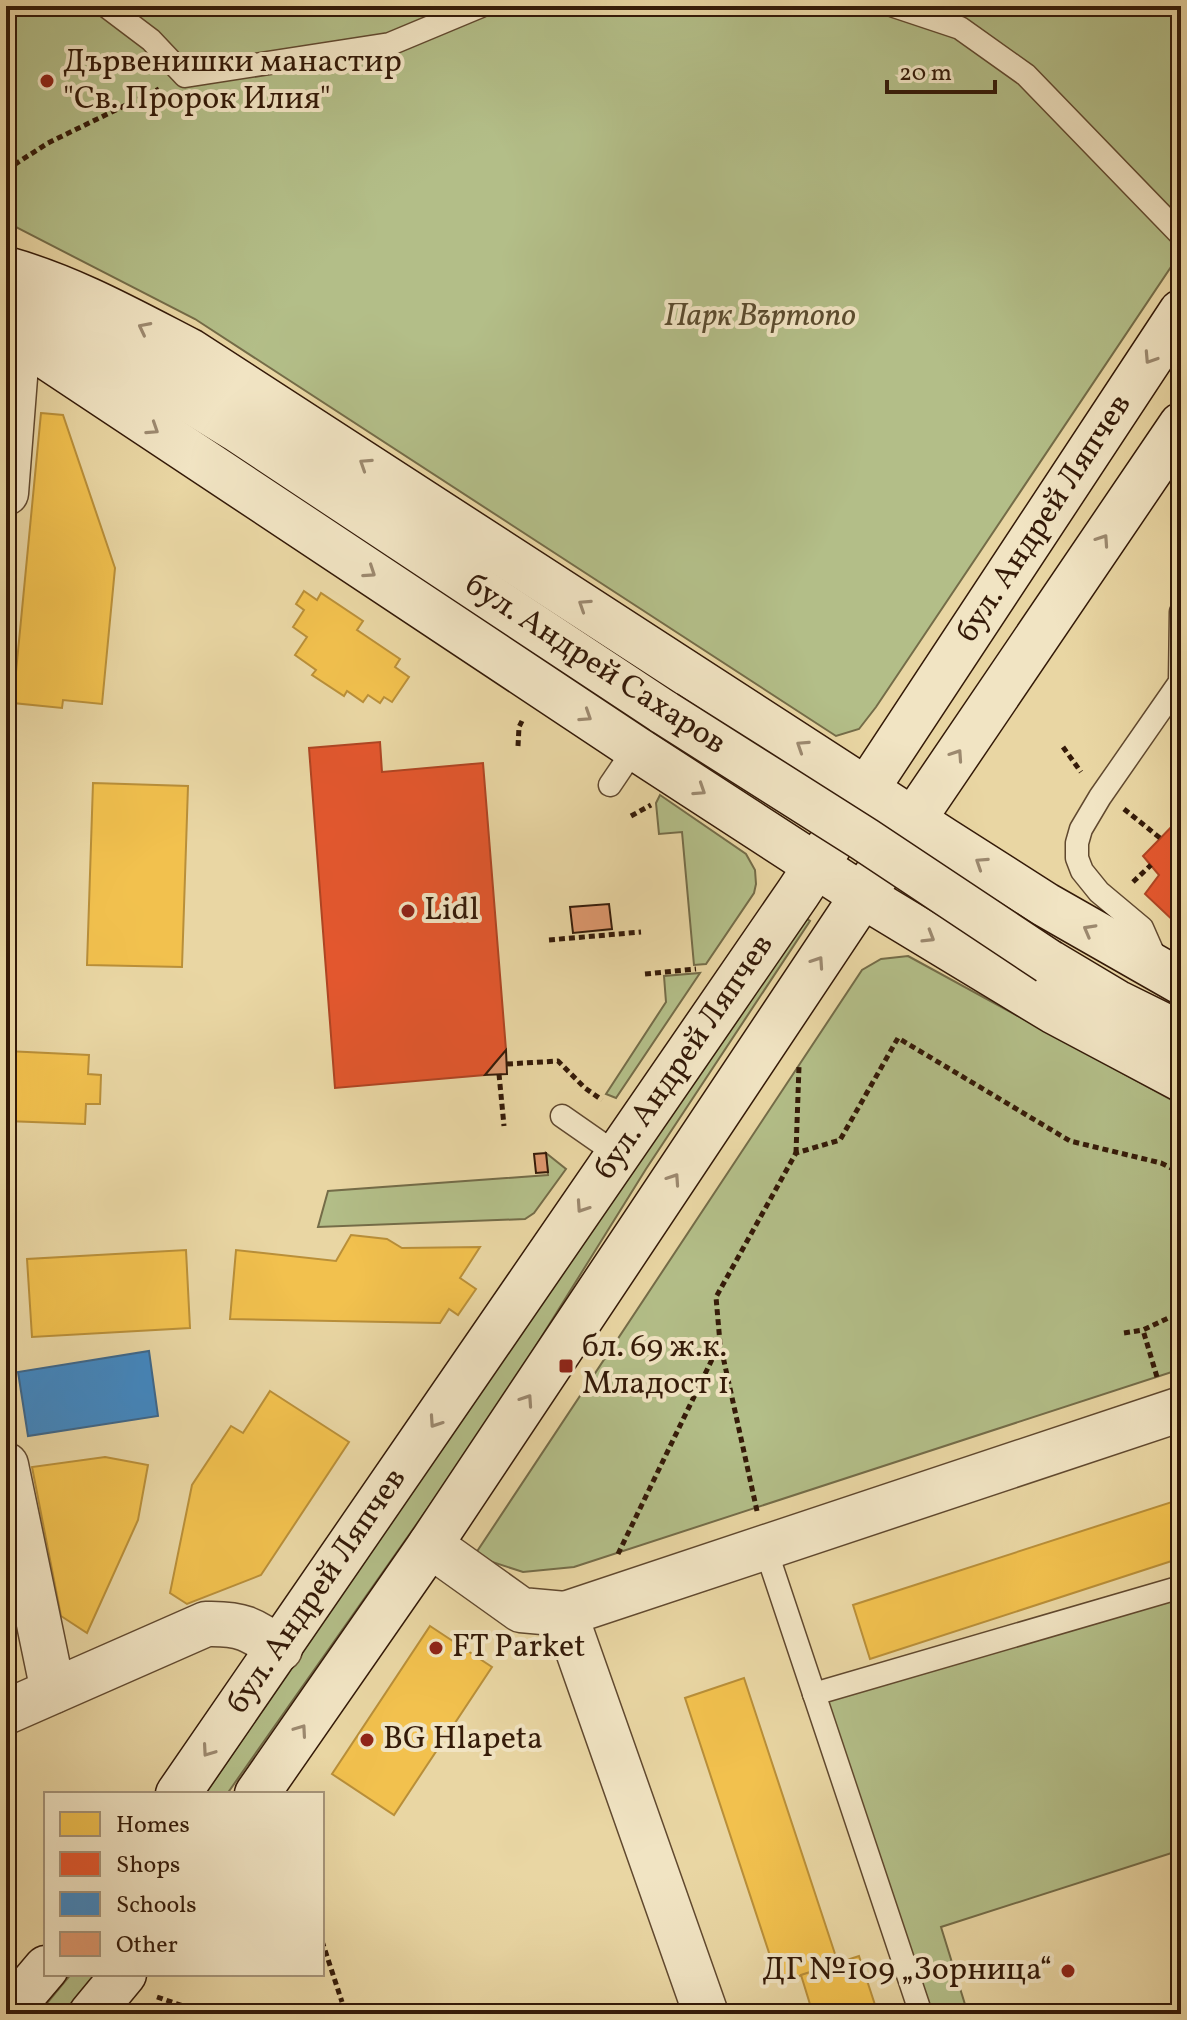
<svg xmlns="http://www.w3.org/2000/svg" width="1187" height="2020" viewBox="0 0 1187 2020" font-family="Vollkorn,serif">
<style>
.green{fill:#b3be88;stroke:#746c48;stroke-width:2}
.homes{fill:#f2c14e;stroke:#b98f39;stroke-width:2}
.shops{fill:#e4572e;stroke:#af4523;stroke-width:2}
.schools{fill:#3f88c5;stroke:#3c678c;stroke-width:2}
.building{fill:#de986e;stroke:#341a08;stroke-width:2}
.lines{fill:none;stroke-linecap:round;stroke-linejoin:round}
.lane-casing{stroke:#61492f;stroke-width:25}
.street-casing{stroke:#61492f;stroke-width:47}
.secondary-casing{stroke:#341a08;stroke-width:47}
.path{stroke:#341a08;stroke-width:5;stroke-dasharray:6 4;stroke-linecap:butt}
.lane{stroke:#f1e4c3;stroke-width:22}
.street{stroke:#f1e4c3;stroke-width:44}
.secondary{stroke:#f1e4c3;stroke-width:44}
.secondary-bridge-casing{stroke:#341a08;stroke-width:47;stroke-linecap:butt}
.secondary-bridge{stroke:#f1e4c3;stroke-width:44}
.oneway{stroke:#9c896f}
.poi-dot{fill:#8f2418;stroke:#f1e4c3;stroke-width:3}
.labels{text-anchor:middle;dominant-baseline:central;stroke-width:8;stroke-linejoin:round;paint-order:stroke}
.poi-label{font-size:32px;fill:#341a08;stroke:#f1e4c3;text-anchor:start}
.park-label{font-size:32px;font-style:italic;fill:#5a4b2e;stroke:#f1e4c3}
.street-label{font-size:32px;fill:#341a08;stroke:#f1e4c3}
</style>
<rect width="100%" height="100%" fill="#e9d6a3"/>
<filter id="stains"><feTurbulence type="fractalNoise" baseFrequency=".0025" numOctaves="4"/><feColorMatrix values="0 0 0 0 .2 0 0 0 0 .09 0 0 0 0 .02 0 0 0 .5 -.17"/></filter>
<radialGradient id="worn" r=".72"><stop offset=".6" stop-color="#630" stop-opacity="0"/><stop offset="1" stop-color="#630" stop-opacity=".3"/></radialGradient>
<g class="green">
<path d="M6 6H1181V252L876 707 859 729 836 736 195 319 6 222Z"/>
<path d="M660 795 746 854 755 870 756 884 754 893 706 964 694 965 682 832 659 834 656 803Z"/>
<path d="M806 918 810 921 646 1169 524 1365 468 1451 227 1794H205Z"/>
<path d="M908 956 1181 1105V1369L574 1567 523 1572 474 1556 862 970 881 959Z"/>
<path d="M700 973 616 1098 606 1094 666 1002 664 976Z"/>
<path d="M546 1153 566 1169 534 1213 525 1219 318 1227 328 1191 548 1175Z"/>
<path d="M1181 1587V1850L941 1927 968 2014H920L814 1694Z"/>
<path d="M71 1974H96L65 2014H38Z"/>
</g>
<g class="homes">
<path d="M41 413 63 415 115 568 102 704 63 700 62 708 13 703Z"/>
<path d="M304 591 317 600 321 593 363 621 357 630 400 659 395 667 409 677 392 702 384 697 380 703 368 695 363 702 347 691 344 696 312 675 316 670 295 655 307 637 293 627 304 610 296 604Z"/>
<path d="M93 783 188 786 182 967 87 965Z"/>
<path d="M6 1051 89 1055 88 1074 101 1075 100 1104H86L85 1124 6 1121Z"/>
<path d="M351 1235 387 1239 402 1248 480 1247 460 1278 476 1289 458 1315 449 1309 440 1323 230 1319 236 1250 336 1261Z"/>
<path d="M186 1250 190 1328 32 1337 27 1259Z"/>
<path d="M270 1391 349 1442 261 1575 187 1604 170 1593 192 1485 231 1426 243 1433Z"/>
<path d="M105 1457 148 1465 138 1520 87 1633 61 1616 32 1467Z"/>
<path d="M1181 1499V1558L870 1659 853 1605Z"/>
<path d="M430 1626 492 1667 394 1815 332 1774Z"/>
<path d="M744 1678 838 1963 779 1983 685 1698Z"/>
<path d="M859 1956 878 2014H813L801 1975Z"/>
<path d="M322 2007 324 2014H303Z"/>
</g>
<g class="shops">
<path d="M380 742 382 772 483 763 506 1050 485 1075 335 1088 309 748Z"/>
<path d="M1181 817V928L1145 894 1159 875 1143 856Z"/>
</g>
<path class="schools" d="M149 1351 158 1416 28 1436 18 1372Z"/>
<g class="building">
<path d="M609 904 612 929 573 933 570 907Z"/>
<path d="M506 1050 507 1074 485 1075 495 1063Z"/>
<path d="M546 1153 548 1172 536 1173 534 1154Z"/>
</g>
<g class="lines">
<defs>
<g id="lane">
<path d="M106 6 151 40 185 76 390 44 481 6"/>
<path d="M894 6 960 28 1026 75 1181 235"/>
<path d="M610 785 635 748"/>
<path d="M1157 962 1142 928 1099 892 1082 871 1077 858V843L1081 829 1100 797 1180 682 1181 612"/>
<path d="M562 1116 618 1155"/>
<path d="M765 1547 921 2014"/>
<path d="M814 1694 1181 1587"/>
</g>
<g id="street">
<path d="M6 493 18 339"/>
<path d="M6 1465 53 1691"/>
<path d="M430 1545 521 1610 565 1614 706 2014"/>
<path d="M565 1614 1181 1409"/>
<path d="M6 1712 206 1624C242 1623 251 1629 280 1649"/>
</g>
<g id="secondary">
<path d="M6 269C71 287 130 320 190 351L944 840 1046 905 1181 982"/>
<path d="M6 300 101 346 236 429 665 713"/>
<path d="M6 330 635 748 863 896 1053 1011 1181 1079"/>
<path d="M1049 962 1116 1002 1181 1034"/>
<path id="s1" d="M178 1794 798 893 1181 312"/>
<path d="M257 1794 430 1545 913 820 1181 425"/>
<path d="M7 2014 46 1968"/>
<path d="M91 2014 124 1974"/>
</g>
</defs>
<use href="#lane" class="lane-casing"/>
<use href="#street" class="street-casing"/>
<use href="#secondary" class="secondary-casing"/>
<g class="path">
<path d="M6 170 48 143 159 89"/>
<path d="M518 746 519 727 522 721"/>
<path d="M1063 747 1081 772"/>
<path d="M1124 809 1160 838"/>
<path d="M631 816 651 805"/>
<path d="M1133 882 1151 865"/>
<path d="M549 940 641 932"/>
<path d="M645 974 696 969"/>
<path d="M507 1064 558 1061 585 1088 602 1100"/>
<path d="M499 1074 504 1126"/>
<path d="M796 1153 799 1066"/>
<path d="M1124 1333 1143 1330"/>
<path d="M1157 1377 1143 1330 1181 1312"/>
<path d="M757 1511 720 1343 716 1297 796 1153 840 1140 898 1038 1070 1141 1161 1163 1181 1173"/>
<path d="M618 1554 720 1343"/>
<path d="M322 1941 342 2002"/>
<path d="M157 1997 186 2007 188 2014"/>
</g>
<use href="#lane" class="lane"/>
<use href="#street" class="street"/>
<use href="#secondary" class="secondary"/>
<defs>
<path id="secondary-bridge" d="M665 713 864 839 1049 962"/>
</defs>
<use href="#secondary-bridge" class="secondary-bridge-casing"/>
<use href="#secondary-bridge" class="secondary-bridge"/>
</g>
<defs><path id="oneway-chevron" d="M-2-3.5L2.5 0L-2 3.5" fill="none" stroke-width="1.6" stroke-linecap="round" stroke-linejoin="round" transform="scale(2)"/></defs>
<g class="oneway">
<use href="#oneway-chevron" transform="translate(144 328) rotate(-153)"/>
<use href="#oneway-chevron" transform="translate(1150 358) rotate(123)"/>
<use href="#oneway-chevron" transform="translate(153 429) rotate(33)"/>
<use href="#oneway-chevron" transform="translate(365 464) rotate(-147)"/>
<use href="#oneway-chevron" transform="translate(1103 540) rotate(-56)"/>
<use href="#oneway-chevron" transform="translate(370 572) rotate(34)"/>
<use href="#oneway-chevron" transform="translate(584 605) rotate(-147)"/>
<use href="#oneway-chevron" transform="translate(586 716) rotate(33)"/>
<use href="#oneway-chevron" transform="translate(802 746) rotate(-147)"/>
<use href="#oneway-chevron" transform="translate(957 755) rotate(-56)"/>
<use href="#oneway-chevron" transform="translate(700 790) rotate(33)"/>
<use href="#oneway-chevron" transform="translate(981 863) rotate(-147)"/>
<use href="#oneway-chevron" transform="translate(1089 930) rotate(-151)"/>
<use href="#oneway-chevron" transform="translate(929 937) rotate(31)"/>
<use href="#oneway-chevron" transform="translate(818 962) rotate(-56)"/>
<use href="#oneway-chevron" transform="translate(674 1179) rotate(-56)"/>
<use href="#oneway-chevron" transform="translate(582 1207) rotate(124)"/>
<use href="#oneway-chevron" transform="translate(527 1400) rotate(-56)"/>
<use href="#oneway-chevron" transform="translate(435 1422) rotate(124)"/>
<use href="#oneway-chevron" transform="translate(301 1730) rotate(-55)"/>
<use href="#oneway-chevron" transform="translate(208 1751) rotate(125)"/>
</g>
<g class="poi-dot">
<circle cx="47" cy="81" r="8"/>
<circle cx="408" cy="911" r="8"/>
<rect x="558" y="1358" width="16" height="16" rx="4"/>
<circle cx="436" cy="1648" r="8"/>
<circle cx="367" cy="1740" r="8"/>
<circle cx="1068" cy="1971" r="8"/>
</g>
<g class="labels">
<g class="poi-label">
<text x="63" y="63">Дървенишки манастир<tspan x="63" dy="37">"Св. Пророк Илия"</tspan></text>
<text x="424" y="911">Lidl</text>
<text x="582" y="1348">бл. 69 ж.к.<tspan x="582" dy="37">Младост 1</tspan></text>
<text x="452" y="1648">FT Parket</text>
<text x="383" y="1740">BG Hlapeta</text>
<text x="1052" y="1971" text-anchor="end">ДГ №109 „Зорница“</text>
</g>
<g class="park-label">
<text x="760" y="317">Парк Въртопо</text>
</g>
<g class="street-label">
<text stroke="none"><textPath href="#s1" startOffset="1542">бул. Андрей Ляпчев</textPath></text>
<text transform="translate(595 665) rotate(33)">бул. Андрей Сахаров</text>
<text stroke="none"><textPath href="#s1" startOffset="894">бул. Андрей Ляпчев</textPath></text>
<text stroke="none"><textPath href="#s1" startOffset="246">бул. Андрей Ляпчев</textPath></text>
</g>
</g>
<rect width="1187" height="2020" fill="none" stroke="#e9d6a3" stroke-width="32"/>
<rect x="8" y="8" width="1171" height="2004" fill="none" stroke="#341a08" stroke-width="4"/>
<rect x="16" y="16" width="1155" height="1988" fill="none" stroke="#341a08" stroke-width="2"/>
<rect x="44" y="1792" width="280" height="184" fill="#f1e4c3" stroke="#a59378" stroke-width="2"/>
<rect x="60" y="1812" width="40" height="24" fill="#f2c14e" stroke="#a59378" stroke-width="2"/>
<text x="116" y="1832" font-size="24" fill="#341a08">Homes</text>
<rect x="60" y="1852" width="40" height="24" fill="#e4572e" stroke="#a59378" stroke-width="2"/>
<text x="116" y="1872" font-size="24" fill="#341a08">Shops</text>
<rect x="60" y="1892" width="40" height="24" fill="#3f88c5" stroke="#a59378" stroke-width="2"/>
<text x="116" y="1912" font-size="24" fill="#341a08">Schools</text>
<rect x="60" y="1932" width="40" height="24" fill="#de986e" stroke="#a59378" stroke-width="2"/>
<text x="116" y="1952" font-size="24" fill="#341a08">Other</text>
<path d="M887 80v12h108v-12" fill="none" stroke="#341a08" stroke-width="4"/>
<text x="899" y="80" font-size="24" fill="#341a08" stroke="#f1e4c3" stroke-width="6" paint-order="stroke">20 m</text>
<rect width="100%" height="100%" filter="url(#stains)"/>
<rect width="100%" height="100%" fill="url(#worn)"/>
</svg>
